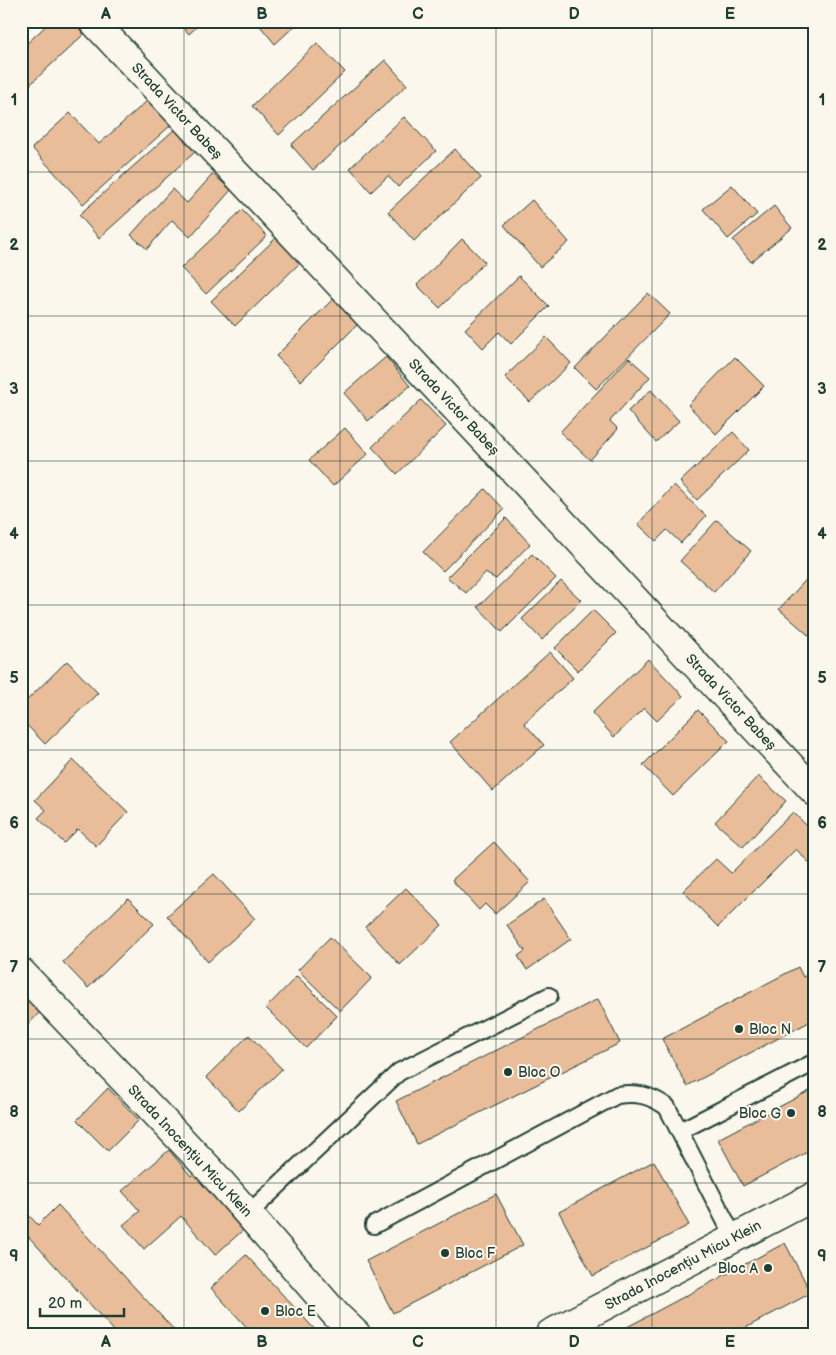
<svg xmlns="http://www.w3.org/2000/svg" width="836" height="1355" viewBox="0 0 836 1355" font-family="'Balsamiq Sans',sans-serif">
<style>
.building{fill:#eabd9a;stroke:#1f3d34}
.lines{fill:none;stroke-linecap:round;stroke-linejoin:round}
.lane-casing{stroke:#1f3d34;stroke-width:20}
.street-casing{stroke:#1f3d34;stroke-width:31}
.lane{stroke:#fbf7ec;stroke-width:16}
.street{stroke:#fbf7ec;stroke-width:28}
.grid{fill:none;stroke:#1f3d34;stroke-width:1;stroke-opacity:0.55}
.poi-dot{fill:#1f3d34;stroke:#fbf7ec;stroke-width:2}
.labels{text-anchor:middle;dominant-baseline:central;stroke-width:4;stroke-linejoin:round;paint-order:stroke}
.street-label{font-size:14px;fill:#1f3d34;stroke:#fbf7ec}
.poi-label{font-size:14px;fill:#1f3d34;stroke:#fbf7ec;text-anchor:start}
.neatline{fill:none;stroke:#1f3d34;stroke-width:2}
.grid-label{font-size:16px;text-anchor:middle;font-weight:bold;fill:#1f3d34}
</style>
<rect width="100%" height="100%" fill="#fbf7ec"/>
<filter id="ink" filterUnits="userSpaceOnUse"><feTurbulence type="fractalNoise" baseFrequency=".02" numOctaves="2"/><feDisplacementMap in="SourceGraphic" scale="10" xChannelSelector="R" yChannelSelector="G"/><feConvolveMatrix kernelMatrix="1 2 1 2 8 2 1 2 1" color-interpolation-filters="sRGB"/></filter>
<g filter="url(#ink)">
<g class="building">
<path d="M51 21H72L84 34 21 93V49Z"/>
<path d="M177 21H203L189 34Z"/>
<path d="M256 21H300L275 44Z"/>
<path d="M317 43 345 72 279 135 252 106Z"/>
<path d="M385 60 407 85 313 170 291 145Z"/>
<path d="M148 100 171 125 83 204 32 148 70 113 99 144Z"/>
<path d="M404 117 436 151 398 187 388 176 371 192 350 168Z"/>
<path d="M175 129 195 152 99 238 79 215Z"/>
<path d="M455 149 481 178 414 241 388 212Z"/>
<path d="M213 174 231 190 190 237 172 220 147 249 131 235 172 189 187 203Z"/>
<path d="M732 185 757 214 728 239 703 209Z"/>
<path d="M532 200 569 242 540 267 504 225Z"/>
<path d="M774 206 792 228 751 262 733 240Z"/>
<path d="M242 210 267 236 206 294 181 268Z"/>
<path d="M279 235 303 260 235 326 211 301Z"/>
<path d="M462 239 485 262 440 308 417 285Z"/>
<path d="M519 276 549 306 511 344 499 332 483 348 465 329Z"/>
<path d="M648 293 670 314 596 389 575 368Z"/>
<path d="M334 298 359 323 301 381 276 356Z"/>
<path d="M546 337 571 363 530 402 505 377Z"/>
<path d="M386 357 410 386 368 421 344 393Z"/>
<path d="M735 357 764 386 716 434 688 405Z"/>
<path d="M629 358 650 377 610 421 618 429 590 460 560 432Z"/>
<path d="M651 390 679 421 656 442 628 411Z"/>
<path d="M421 400 446 426 397 474 372 447Z"/>
<path d="M345 428 368 454 333 486 309 460Z"/>
<path d="M733 432 749 450 697 500 680 482Z"/>
<path d="M674 485 706 516 681 543 667 530 656 541 638 524Z"/>
<path d="M485 489 504 509 443 571 423 552Z"/>
<path d="M506 518 530 544 496 579 485 573 466 593 447 577Z"/>
<path d="M717 520 751 551 714 592 680 561Z"/>
<path d="M532 554 556 578 502 632 478 607Z"/>
<path d="M815 570V641L779 609Z"/>
<path d="M561 581 581 600 542 640 522 619Z"/>
<path d="M593 610 616 633 578 671 555 648Z"/>
<path d="M550 652 573 678 524 723 544 745 493 791 450 742Z"/>
<path d="M648 659 683 696 657 721 644 708 614 737 592 713Z"/>
<path d="M67 661 98 693 45 744 21 719V706Z"/>
<path d="M698 710 729 741 673 796 643 765Z"/>
<path d="M73 760 128 812 96 846 78 829 64 843 38 818 46 810 35 800Z"/>
<path d="M758 776 786 801 743 847 715 822Z"/>
<path d="M793 812 815 834V861L811 865 796 849 718 927 683 891 716 859 731 873Z"/>
<path d="M494 842 530 882 495 914 485 904 479 910 452 880Z"/>
<path d="M214 874 255 919 208 962 167 916Z"/>
<path d="M406 888 442 925 400 965 365 927Z"/>
<path d="M128 898 154 924 88 988 63 962Z"/>
<path d="M544 899 571 939 527 970 518 956 525 951 507 925Z"/>
<path d="M330 937 372 978 340 1011 298 970Z"/>
<path d="M798 967 803 977 815 971V1019L687 1086 662 1039Z"/>
<path d="M297 976 337 1016 306 1048 266 1008Z"/>
<path d="M21 994 40 1012 21 1032Z"/>
<path d="M598 999 620 1043 417 1144 396 1101Z"/>
<path d="M249 1035 282 1069 239 1111 206 1077Z"/>
<path d="M108 1088 139 1120 108 1151 77 1120Z"/>
<path d="M815 1088V1148L743 1186 718 1139Z"/>
<path d="M169 1150 191 1176 201 1167 250 1224 215 1255 181 1216 144 1249 123 1225 140 1211 122 1191Z"/>
<path d="M654 1161 689 1225 593 1276 559 1212Z"/>
<path d="M496 1194 523 1245 393 1313 366 1261Z"/>
<path d="M58 1205 176 1332 174 1334H117L28 1236 21 1242V1207L38 1225Z"/>
<path d="M785 1243 811 1293 734 1334H614Z"/>
<path d="M246 1255 319 1334H253L211 1288Z"/>
</g>
<g class="lines">
<defs>
<g id="lane">
<path d="M680 1131 815 1062"/>
<path d="M248 1214 399 1072 549 996"/>
<path d="M374 1225 617 1095C637 1092 650 1095 667 1107L734 1238"/>
</g>
<g id="street">
<path d="M93 21 815 792"/>
<path d="M21 972 210 1170 337 1316 356 1334"/>
<path d="M550 1334 815 1196"/>
</g>
</defs>
<use href="#lane" class="lane-casing"/>
<use href="#street" class="street-casing"/>
<use href="#lane" class="lane"/>
<use href="#street" class="street"/>
</g>
</g>
<path class="grid" d="M184 21V1334M340 21V1334M496 21V1334M652 21V1334M21 172H815M21 316H815M21 461H815M21 605H815M21 750H815M21 894H815M21 1039H815M21 1183H815"/>
<g class="poi-dot">
<circle cx="739" cy="1029" r="5"/>
<circle cx="508" cy="1072" r="5"/>
<circle cx="791" cy="1113" r="5"/>
<circle cx="445" cy="1253" r="5"/>
<circle cx="768" cy="1268" r="5"/>
<circle cx="265" cy="1311" r="5"/>
</g>
<g class="labels">
<g class="street-label">
<text transform="translate(177 111) rotate(47)">Strada Victor Babeș</text>
<text transform="translate(454 407) rotate(47)">Strada Victor Babeș</text>
<text transform="translate(731 702) rotate(47)">Strada Victor Babeș</text>
<text transform="translate(190 1151) rotate(47)">Strada Inocențiu Micu Klein</text>
<text transform="translate(683 1265) rotate(-28)">Strada Inocențiu Micu Klein</text>
</g>
<g class="poi-label">
<text x="749" y="1029">Bloc N</text>
<text x="518" y="1072">Bloc O</text>
<text x="781" y="1113" text-anchor="end">Bloc G</text>
<text x="455" y="1253">Bloc F</text>
<text x="758" y="1268" text-anchor="end">Bloc A</text>
<text x="275" y="1311">Bloc E</text>
</g>
</g>
<rect width="836" height="1355" fill="none" stroke="#fbf7ec" stroke-width="55"/>
<path d="M40 1308v8h84v-8" fill="none" stroke="#1f3d34" stroke-width="2.5"/>
<text x="48" y="1308" font-size="15" fill="#1f3d34" stroke="#fbf7ec" stroke-width="4" paint-order="stroke">20 m</text>
<rect x="28" y="28" width="780" height="1300" class="neatline"/>
<g class="grid-label">
<text x="106" y="19">A</text>
<text x="262" y="19">B</text>
<text x="418" y="19">C</text>
<text x="574" y="19">D</text>
<text x="730" y="19">E</text>
<text x="14" y="105">1</text>
<text x="822" y="105">1</text>
<text x="14" y="250">2</text>
<text x="822" y="250">2</text>
<text x="14" y="394">3</text>
<text x="822" y="394">3</text>
<text x="14" y="539">4</text>
<text x="822" y="539">4</text>
<text x="14" y="683">5</text>
<text x="822" y="683">5</text>
<text x="14" y="828">6</text>
<text x="822" y="828">6</text>
<text x="14" y="972">7</text>
<text x="822" y="972">7</text>
<text x="14" y="1117">8</text>
<text x="822" y="1117">8</text>
<text x="14" y="1261">9</text>
<text x="822" y="1261">9</text>
<text x="106" y="1347">A</text>
<text x="262" y="1347">B</text>
<text x="418" y="1347">C</text>
<text x="574" y="1347">D</text>
<text x="730" y="1347">E</text>
</g>
</svg>
